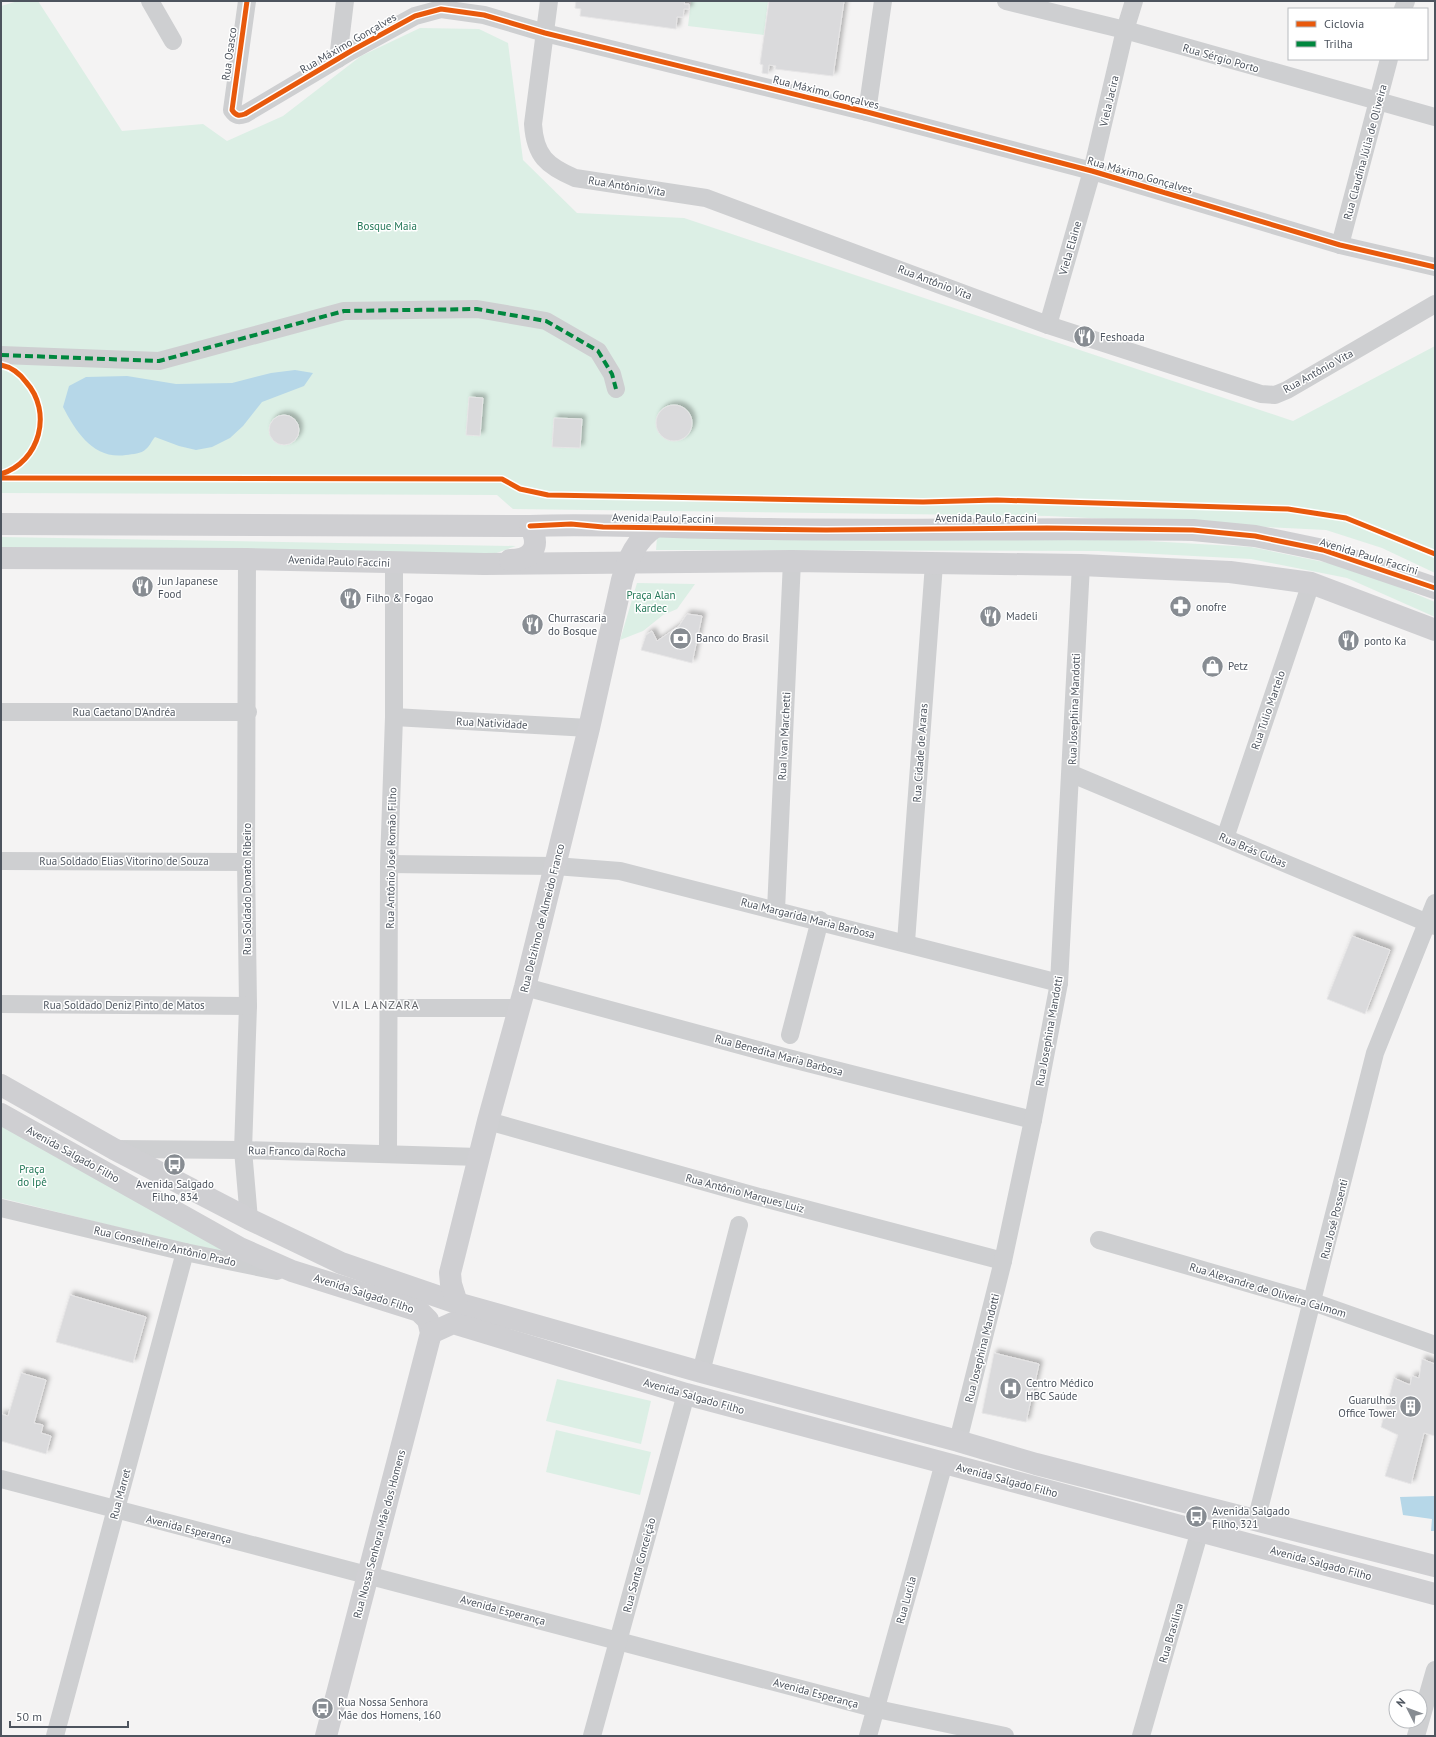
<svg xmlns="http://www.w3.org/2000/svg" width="1436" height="1737" viewBox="0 0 1436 1737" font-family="'PT Sans',sans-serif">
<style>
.green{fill:#dcefe5}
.water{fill:#b6d7e8}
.building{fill:#dadadc;stroke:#e6e5e6;filter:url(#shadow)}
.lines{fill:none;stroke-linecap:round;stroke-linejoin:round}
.street{stroke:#cecfd1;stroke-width:18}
.secondary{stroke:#cfcfd2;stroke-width:22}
.quiet{stroke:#00873e;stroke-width:4;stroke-dasharray:8 4;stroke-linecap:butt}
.cycleway-casing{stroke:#fff;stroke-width:8}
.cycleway{stroke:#e8590c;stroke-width:5}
.labels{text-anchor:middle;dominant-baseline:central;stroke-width:3;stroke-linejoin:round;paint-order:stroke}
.street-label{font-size:11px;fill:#4d545e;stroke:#fff}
.park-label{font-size:11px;fill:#247858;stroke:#fff}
.poi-label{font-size:11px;fill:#4d545e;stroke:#fff;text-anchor:start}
.neighbourhood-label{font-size:12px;letter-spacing:1px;fill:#606267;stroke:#fff}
</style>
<defs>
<filter id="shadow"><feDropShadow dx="3.5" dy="-3.5" stdDeviation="2" flood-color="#0004"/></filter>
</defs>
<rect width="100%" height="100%" fill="#f4f3f3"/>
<g class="green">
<path d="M18 1H38L122 131 203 124 227 141 283 116 361 56 420 28 479 29 508 43 523 160 577 213 684 218 1293 421 1435 346V573L1382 548 1326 530 1049 516 513 509 497 495 1 493V6Z"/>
<path d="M691 1H768L764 35 688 26Z"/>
<path d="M1 537 516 546 485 557 1 551Z"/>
<path d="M657 537 1096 538 1251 547 1353 568 1435 602V617L1347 578 1251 559 1098 551 656 550Z"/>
<path d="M637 583 695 584 677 609 663 615 643 631 620 640Z"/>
<path d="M1 1123 241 1258 1 1198Z"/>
<path d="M557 1379 651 1401 641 1444 546 1421Z"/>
<path d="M556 1430 651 1452 640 1495 546 1472Z"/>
</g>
<g class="water">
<path d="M295 370 313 373 304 386 262 402 243 426 230 438 212 447 196 450 179 446 155 437C152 440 150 446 146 449 141 454 133 454 126 455 94 460 76 432 63 407L69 386 86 377 127 376 176 384 232 383 271 373Z"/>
<path d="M1435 1496V1531H1431L1432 1519 1403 1515 1400 1497Z"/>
</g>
<g class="building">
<path d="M576 1H685L684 4H689V9H684L683 17H677L676 29 580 16 581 9 575 8Z"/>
<path d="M769 1H844L833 76 775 69 776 66 769 65 768 74 762 73 763 65 760 64Z"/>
<path d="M469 397 483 398 480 436 466 435Z"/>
<circle cx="674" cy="423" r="18"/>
<circle cx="284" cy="430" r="15"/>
<path d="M554 418 582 419 580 448 552 447Z"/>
<path d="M687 614 702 616 692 663 641 650 646 635 652 631 657 641 679 626Z"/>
<path d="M1352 936 1390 950 1365 1014 1327 999Z"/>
<path d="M70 1295 146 1317 133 1363 56 1342Z"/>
<path d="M994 1353 1039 1364 1026 1422 982 1413Z"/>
<path d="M1422 1359 1435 1364V1436L1424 1433 1411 1484 1385 1476 1398 1435 1381 1427 1394 1378 1410 1385 1412 1376 1419 1378Z"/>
<path d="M21 1373 46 1380 34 1423 43 1425 41 1433 51 1436 46 1454 1 1441V1414L8 1416Z"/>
</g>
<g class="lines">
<g class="street">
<path d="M150 1 173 41"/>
<path d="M247 1 232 110C236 116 239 116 245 114L351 51 415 16 441 9 484 15 545 33 867 112 1092 171 1340 245 1435 267"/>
<path d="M549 1 533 124C535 156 547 166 575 178L706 198 1048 325 1261 394 1275 395 1287 390 1435 304"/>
<path d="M1006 1 1125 30 1435 117"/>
<path d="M1403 9 1406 1"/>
<path d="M338 59 345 1"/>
<path d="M867 112 883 1"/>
<path d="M1340 245 1389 59"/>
<path d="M1048 325 1092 171 1125 30 1134 1"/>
<path d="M1 355 159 361 344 311 477 309 546 321 598 351 612 374 616 389"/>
<path d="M247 559 246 862 248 1006 243 1150 249 1219"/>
<path d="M1 712H248"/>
<path d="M394 717 589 728"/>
<path d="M1072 774 1435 926"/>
<path d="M1225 838 1311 583"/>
<path d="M1 861 246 862"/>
<path d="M389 864 555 866 620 871 1059 983"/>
<path d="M776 910 792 561"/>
<path d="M906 942 934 564"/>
<path d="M525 987 784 1057 1033 1120"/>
<path d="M1 1004 248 1006"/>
<path d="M389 1008H519"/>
<path d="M790 1035 820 920"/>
<path d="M488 1121 748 1194 1003 1261"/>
<path d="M114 1149 243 1150 479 1157"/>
<path d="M388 1153 389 864 394 717V563"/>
<path d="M1 1208 185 1252 277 1271"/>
<path d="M1099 1240 1313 1302 1435 1345"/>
<path d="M701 1372 739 1225"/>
<path d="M958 1441 1003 1261 1033 1120 1059 983 1081 565"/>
<path d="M1 1479 877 1709 1005 1736"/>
<path d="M1256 1521 1375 1053 1435 903"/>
<path d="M55 1736 185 1252"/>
<path d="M592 1736 686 1394"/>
<path d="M868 1736 944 1463"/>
<path d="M1141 1736 1200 1530"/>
<path d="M1416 1736 1435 1670"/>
</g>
<g class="secondary">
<path d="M1 524 530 526C610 523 690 529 770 529 911 531 1052 528 1193 530L1255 536 1323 550 1435 588"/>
<path d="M1 558 247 559 484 564 792 561 1081 565 1230 572 1311 583 1435 630"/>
<path d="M510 560C533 560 541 546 530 526"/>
<path d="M1 1085 114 1149 249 1219 341 1263 457 1303 701 1372 958 1441 1036 1464 1435 1566"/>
<path d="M1 1114 240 1248 292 1271 419 1311 428 1320 431 1333 326 1736"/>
<path d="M457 1303 451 1284 450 1273 488 1121 525 987 589 728 622 580C628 559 636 540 655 527"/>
<path d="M431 1333 453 1323 686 1394 1435 1594"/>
</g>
<path class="quiet" d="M1 355 159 361 344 311 477 309 546 321 598 351 612 374 616 389"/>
<defs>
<g id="cycleway">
<path d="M247 1 232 110C236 116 239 116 245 114L351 51 415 16 441 9 484 15 545 33 867 112 1092 171 1340 245 1435 267"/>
<path d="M1 365C11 367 20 374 26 382 53 412 40 462 1 474"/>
<path d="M1 478 502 479 520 489 548 495 923 502 997 500 1288 509 1346 518 1435 554"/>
<path d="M530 526 571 524 603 527 826 530 1047 528 1193 530 1255 536 1323 550 1435 588"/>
</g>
</defs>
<use href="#cycleway" class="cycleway-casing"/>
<use href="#cycleway" class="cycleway"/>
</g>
<defs>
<symbol id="restaurant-disc" viewBox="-11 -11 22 22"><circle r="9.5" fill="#878c92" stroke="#fff"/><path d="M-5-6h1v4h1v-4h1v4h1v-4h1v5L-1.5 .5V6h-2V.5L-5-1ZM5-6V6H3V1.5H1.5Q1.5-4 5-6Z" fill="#fff"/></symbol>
<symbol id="pharmacy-disc" viewBox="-11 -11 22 22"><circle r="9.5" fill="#878c92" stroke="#fff"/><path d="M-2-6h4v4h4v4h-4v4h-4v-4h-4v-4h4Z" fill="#fff"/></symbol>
<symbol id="bank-disc" viewBox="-11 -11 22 22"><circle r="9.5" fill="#878c92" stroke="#fff"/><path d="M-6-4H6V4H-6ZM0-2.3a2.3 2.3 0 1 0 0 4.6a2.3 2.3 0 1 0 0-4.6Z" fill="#fff"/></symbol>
<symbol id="shop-disc" viewBox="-11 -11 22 22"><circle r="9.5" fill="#878c92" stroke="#fff"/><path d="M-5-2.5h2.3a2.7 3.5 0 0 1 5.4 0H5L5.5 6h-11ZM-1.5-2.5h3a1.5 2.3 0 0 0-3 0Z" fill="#fff"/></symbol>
<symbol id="bus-disc" viewBox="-11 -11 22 22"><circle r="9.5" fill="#878c92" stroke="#fff"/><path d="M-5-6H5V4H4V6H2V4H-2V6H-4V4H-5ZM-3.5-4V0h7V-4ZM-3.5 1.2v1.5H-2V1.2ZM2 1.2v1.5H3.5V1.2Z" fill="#fff"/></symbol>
<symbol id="hospital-disc" viewBox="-11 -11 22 22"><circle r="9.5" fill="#878c92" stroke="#fff"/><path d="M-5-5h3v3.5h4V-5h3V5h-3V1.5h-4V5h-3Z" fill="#fff"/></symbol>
<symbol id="building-disc" viewBox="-11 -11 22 22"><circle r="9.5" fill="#878c92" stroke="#fff"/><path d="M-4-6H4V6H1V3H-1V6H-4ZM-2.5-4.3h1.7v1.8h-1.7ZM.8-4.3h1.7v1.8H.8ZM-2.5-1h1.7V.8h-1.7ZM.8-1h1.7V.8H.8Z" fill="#fff"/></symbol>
</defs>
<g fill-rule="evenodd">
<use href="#restaurant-disc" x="1072" y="324" width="25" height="25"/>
<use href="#restaurant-disc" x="130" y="574" width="25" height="25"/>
<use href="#restaurant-disc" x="338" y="586" width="25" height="25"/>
<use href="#pharmacy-disc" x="1168" y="594" width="25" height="25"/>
<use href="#restaurant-disc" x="978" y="604" width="25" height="25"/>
<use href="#restaurant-disc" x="520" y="612" width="25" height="25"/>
<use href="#bank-disc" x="668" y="626" width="25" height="25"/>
<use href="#restaurant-disc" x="1336" y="628" width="25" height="25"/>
<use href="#shop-disc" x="1200" y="654" width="25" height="25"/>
<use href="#bus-disc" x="162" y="1152" width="25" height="25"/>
<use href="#hospital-disc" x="998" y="1376" width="25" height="25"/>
<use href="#building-disc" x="1398" y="1394" width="25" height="25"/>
<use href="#bus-disc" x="1184" y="1504" width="25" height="25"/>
<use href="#bus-disc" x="310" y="1696" width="25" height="25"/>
</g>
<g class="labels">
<g class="street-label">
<text transform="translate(348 43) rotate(-30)">Rua Máximo Gonçalves</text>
<text transform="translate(229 54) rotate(-82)">Rua Osasco</text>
<text transform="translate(1221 58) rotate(16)">Rua Sérgio Porto</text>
<text transform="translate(826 92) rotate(14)">Rua Máximo Gonçalves</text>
<text transform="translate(1109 101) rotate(-77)">Viela Jacira</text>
<text transform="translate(1365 152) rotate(-75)">Rua Claudina Júlia de Oliveira</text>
<text transform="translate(1140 175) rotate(16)">Rua Máximo Gonçalves</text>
<text transform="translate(627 186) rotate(9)">Rua Antônio Vita</text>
<text transform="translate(1070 248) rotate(-74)">Viela Elaine</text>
<text transform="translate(935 282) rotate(21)">Rua Antônio Vita</text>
<text transform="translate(1318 371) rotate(-29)">Rua Antônio Vita</text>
<text transform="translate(663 518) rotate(1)">Avenida Paulo Faccini</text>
<text x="986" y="518">Avenida Paulo Faccini</text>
<text transform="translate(1369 556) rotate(17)">Avenida Paulo Faccini</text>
<text transform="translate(339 561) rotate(2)">Avenida Paulo Faccini</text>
<text transform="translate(1074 709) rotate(-88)">Rua Josephina Mandotti</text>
<text transform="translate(1268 710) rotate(-71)">Rua Tulio Martelo</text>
<text x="124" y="712">Rua Caetano D'Andréa</text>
<text transform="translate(492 723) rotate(3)">Rua Natividade</text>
<text transform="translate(784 736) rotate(-87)">Rua Ivan Marchetti</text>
<text transform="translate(920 753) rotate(-86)">Rua Cidade de Araras</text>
<text transform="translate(1253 850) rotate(23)">Rua Brás Cubas</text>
<text transform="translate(391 858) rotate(-89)">Rua Antônio José Romão Filho</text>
<text x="124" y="861">Rua Soldado Elias Vitorino de Souza</text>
<text transform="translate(247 889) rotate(-90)">Rua Soldado Donato Ribeiro</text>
<text transform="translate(542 918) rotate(-76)">Rua Delzihno de Almeido Franco</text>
<text transform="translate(808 918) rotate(14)">Rua Margarida Maria Barbosa</text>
<text x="124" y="1005">Rua Soldado Deniz Pinto de Matos</text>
<text transform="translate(1049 1031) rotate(-80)">Rua Josephina Mandotti</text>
<text transform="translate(779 1055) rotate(15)">Rua Benedita Maria Barbosa</text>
<text transform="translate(297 1151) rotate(1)">Rua Franco da Rocha</text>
<text transform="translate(73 1154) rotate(29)">Avenida Salgado Filho</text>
<text transform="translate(745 1193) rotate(15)">Rua Antônio Marques Luiz</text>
<text transform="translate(1334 1219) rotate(-76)">Rua José Possenti</text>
<text transform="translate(165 1246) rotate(13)">Rua Conselheiro Antônio Prado</text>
<text transform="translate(1268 1290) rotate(17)">Rua Alexandre de Oliveira Calmom</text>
<text transform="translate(364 1293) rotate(18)">Avenida Salgado Filho</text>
<text transform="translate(982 1348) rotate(-76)">Rua Josephina Mandotti</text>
<text transform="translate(694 1396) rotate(16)">Avenida Salgado Filho</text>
<text transform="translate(1007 1480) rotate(15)">Avenida Salgado Filho</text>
<text transform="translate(120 1494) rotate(-75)">Rua Marret</text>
<text transform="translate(189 1529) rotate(14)">Avenida Esperança</text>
<text transform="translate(379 1534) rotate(-75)">Rua Nossa Senhora Mãe dos Homens</text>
<text transform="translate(1321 1563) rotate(15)">Avenida Salgado Filho</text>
<text transform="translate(639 1565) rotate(-75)">Rua Santa Conceição</text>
<text transform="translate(906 1600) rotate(-75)">Rua Lucila</text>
<text transform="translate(503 1610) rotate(15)">Avenida Esperança</text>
<text transform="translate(1171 1633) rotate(-74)">Rua Brasilina</text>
<text transform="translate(816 1693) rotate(15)">Avenida Esperança</text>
</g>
<g class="park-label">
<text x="387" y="226">Bosque Maia</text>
<text x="651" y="595">Praça Alan<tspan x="651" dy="13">Kardec</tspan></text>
<text x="32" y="1169">Praça<tspan x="32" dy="13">do Ipê</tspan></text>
</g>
<g class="poi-label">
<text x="1100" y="337">Feshoada</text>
<text x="158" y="581">Jun Japanese<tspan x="158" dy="13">Food</tspan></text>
<text x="366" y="598">Filho &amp; Fogao</text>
<text x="1196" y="607">onofre</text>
<text x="1006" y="616">Madeli</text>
<text x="548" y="618">Churrascaria<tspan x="548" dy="13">do Bosque</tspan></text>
<text x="696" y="638">Banco do Brasil</text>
<text x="1364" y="641">ponto Ka</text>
<text x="1228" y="666">Petz</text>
<text x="175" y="1184" text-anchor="middle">Avenida Salgado<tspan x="175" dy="13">Filho, 834</tspan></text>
<text x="1026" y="1383">Centro Médico<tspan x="1026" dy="13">HBC Saúde</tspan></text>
<text x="1396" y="1400" text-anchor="end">Guarulhos<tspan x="1396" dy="13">Office Tower</tspan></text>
<text x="1212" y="1511">Avenida Salgado<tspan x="1212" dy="13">Filho, 321</tspan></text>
<text x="338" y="1702">Rua Nossa Senhora<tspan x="338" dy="13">Mãe dos Homens, 160</tspan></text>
</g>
<g class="neighbourhood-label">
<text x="376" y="1004">VILA LANZARA</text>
</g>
</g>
<rect width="1436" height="1737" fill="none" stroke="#4d545e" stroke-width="4"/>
<rect x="1288" y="8" width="140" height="52" fill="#ffffff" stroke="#b8bbbf"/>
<rect x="1296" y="21" width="20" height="6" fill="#e8590c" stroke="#b8bbbf"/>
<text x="1324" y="28" font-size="12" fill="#4d545e">Ciclovia</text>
<rect x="1296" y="41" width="20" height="6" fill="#00873e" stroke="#b8bbbf"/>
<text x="1324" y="48" font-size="12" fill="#4d545e">Trilha</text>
<g transform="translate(1408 1709) rotate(312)"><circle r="19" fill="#ffffff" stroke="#b8bbbf"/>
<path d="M0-3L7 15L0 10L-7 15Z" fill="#878c92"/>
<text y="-6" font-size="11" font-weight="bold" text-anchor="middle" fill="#4d545e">N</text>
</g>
<path d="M10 1721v6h118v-6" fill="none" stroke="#4d545e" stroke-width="2"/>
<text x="16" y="1721" font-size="12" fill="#4d545e" stroke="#ffffff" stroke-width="3" paint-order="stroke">50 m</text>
</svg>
